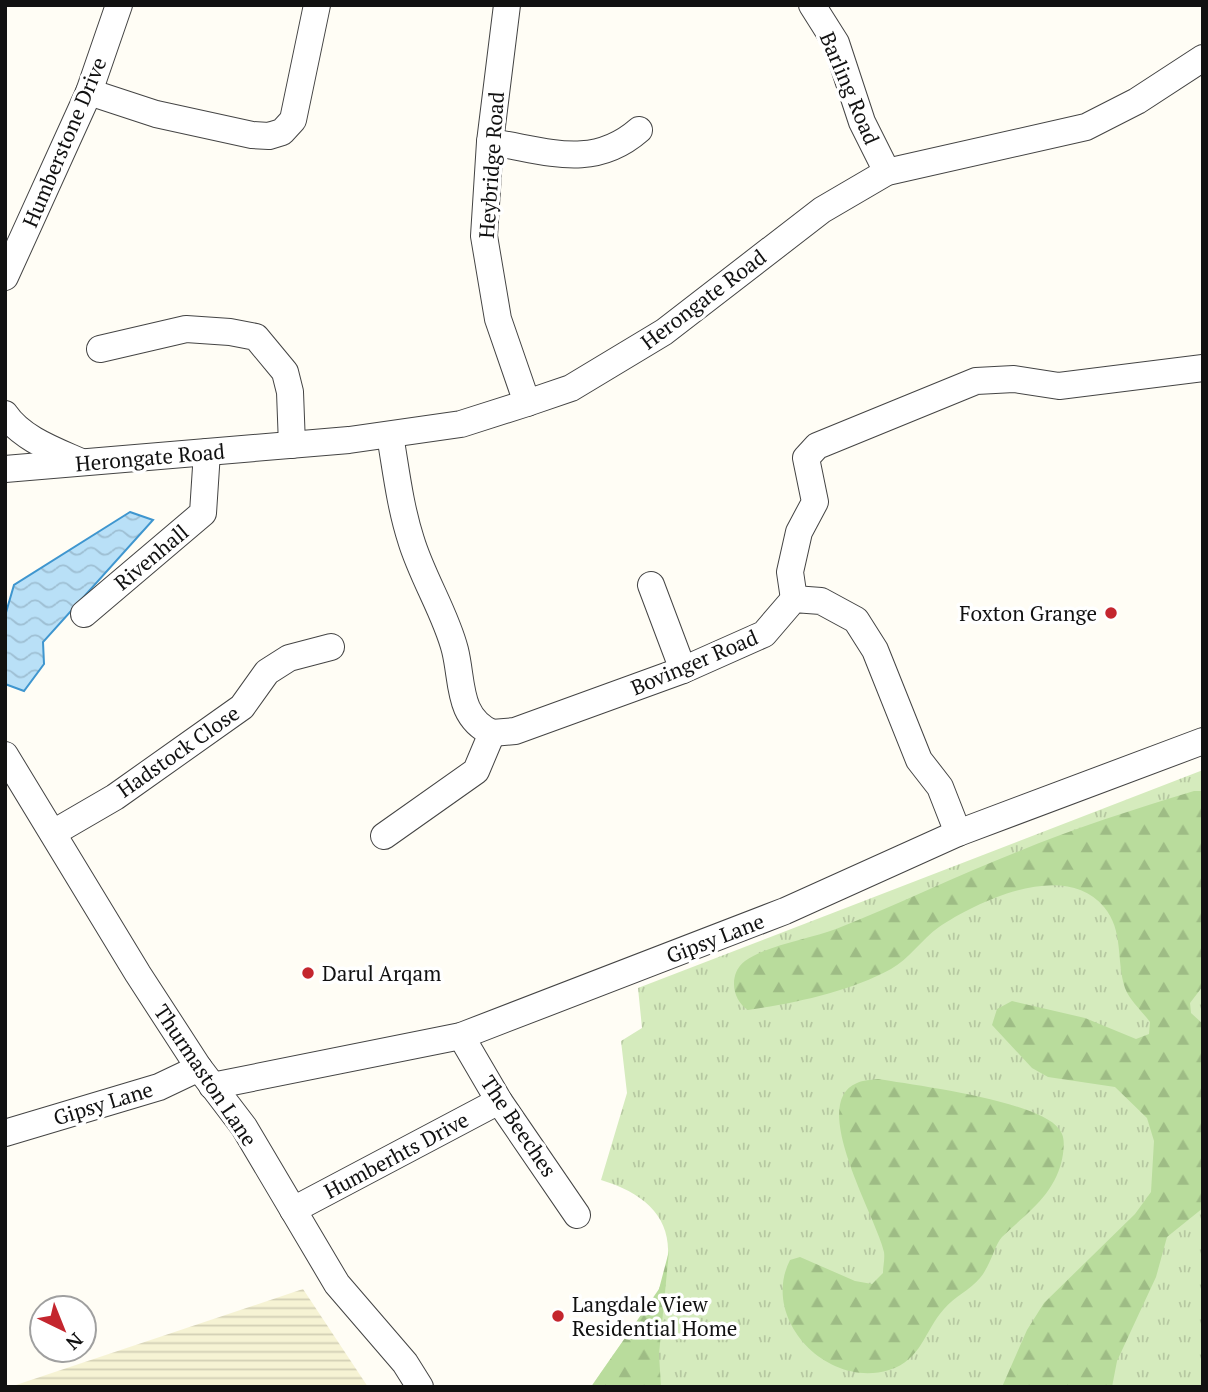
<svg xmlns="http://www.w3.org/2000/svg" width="1208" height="1392" viewBox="0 0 1208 1392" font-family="'PT Serif',serif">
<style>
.farmland{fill:url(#farmland-rules)}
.grass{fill:url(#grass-tufts)}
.forest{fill:url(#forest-firs)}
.water{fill:url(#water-waves);stroke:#3f96cf;stroke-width:2}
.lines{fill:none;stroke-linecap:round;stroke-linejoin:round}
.minor-casing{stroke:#444;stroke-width:28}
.minor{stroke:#fff;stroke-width:26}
.poi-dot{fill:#c4262e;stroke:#fff;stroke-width:2.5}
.labels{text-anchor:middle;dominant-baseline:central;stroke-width:7;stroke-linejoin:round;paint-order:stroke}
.street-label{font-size:21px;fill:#111;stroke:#fff}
.poi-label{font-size:21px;fill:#111;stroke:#fff;text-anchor:start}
</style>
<defs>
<pattern id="farmland-rules" width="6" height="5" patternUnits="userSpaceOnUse" patternTransform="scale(1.75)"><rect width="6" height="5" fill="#f6f3d4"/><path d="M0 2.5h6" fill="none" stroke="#d2cfb5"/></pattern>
<pattern id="grass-tufts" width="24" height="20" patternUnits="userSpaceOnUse" patternTransform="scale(1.75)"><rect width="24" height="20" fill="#d5ebbd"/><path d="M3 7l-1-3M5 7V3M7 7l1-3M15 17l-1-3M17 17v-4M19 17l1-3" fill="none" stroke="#b6c8a1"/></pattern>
<pattern id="forest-firs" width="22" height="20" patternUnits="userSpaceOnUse" patternTransform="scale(1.75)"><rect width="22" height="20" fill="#b9dc9c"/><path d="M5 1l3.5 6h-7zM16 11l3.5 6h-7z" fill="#9ebc85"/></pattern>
<pattern id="water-waves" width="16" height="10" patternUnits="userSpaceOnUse" patternTransform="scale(1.75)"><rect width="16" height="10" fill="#b9e0f7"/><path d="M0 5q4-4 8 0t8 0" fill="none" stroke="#9ebfd3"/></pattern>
</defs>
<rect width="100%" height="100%" fill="#fffdf5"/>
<path class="farmland" d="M303 1289 368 1387H10Z"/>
<path class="grass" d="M1203 770V1387H591C606 1365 622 1342 638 1320 645 1310 655 1300 659 1289 684 1231 655 1196 601 1180L627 1093 621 1041 642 1028 638 988Z"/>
<g class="forest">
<path d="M1194 791H1203V986L1190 1003 1191 1013 1203 1024V1208L1167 1237 1156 1277 1117 1361 1112 1387H1002L1027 1330 1044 1303 1135 1214 1151 1192 1154 1141 1147 1118 1115 1087 1048 1077 1032 1068 992 1025 997 1009 1012 1001 1085 1018 1136 1039 1149 1034 1150 1022C1142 1011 1130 1001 1125 988 1116 960 1124 931 1104 907 1065 860 980 900 939 927 922 939 909 959 891 969 849 992 795 1003 748 1010 732 1000 728 974 745 961 767 945 810 939 836 929 897 905 956 876 1017 852 1074 828 1135 809 1194 791Z"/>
<path d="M878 1079C915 1085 1039 1101 1059 1129 1065 1136 1064 1145 1063 1154 1057 1193 1029 1211 1002 1237 995 1244 991 1265 980 1278 970 1290 954 1297 944 1309 924 1331 922 1360 889 1370 827 1389 760 1319 790 1260L800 1257 855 1281 872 1284 883 1273C883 1266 885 1259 884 1252 877 1218 807 1103 857 1083 863 1080 871 1080 878 1079Z"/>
<path d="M669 1251 659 1354 661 1387H591L659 1289Z"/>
</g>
<path class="water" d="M130 512 153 520 43 642 44 664 24 691 5 684V616L14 585Z"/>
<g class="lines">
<defs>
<g id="minor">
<path d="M507 5 490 142 484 236 498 319 527 403"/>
<path d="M812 5 836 43 862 122 887 172"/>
<path d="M89 92 156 114 252 135 269 136 282 132 293 120 317 5"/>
<path d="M490 142C545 150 592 171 639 130"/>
<path d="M5 277 89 92 119 5"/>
<path d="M100 349 186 329 230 332 256 337 285 372 290 392 292 445"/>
<path d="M5 414C21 438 54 450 79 461"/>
<path d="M5 469 349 440 461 424 527 403 571 388 664 332 822 210 887 172 1086 127 1137 101 1203 58"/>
<path d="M651 585 683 670"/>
<path d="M794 599 790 572 799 532 815 502 806 458 817 446 976 381 1014 379 1059 386 1203 368"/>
<path d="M84 614 203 513 207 452"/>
<path d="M492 733 515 731 683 670 764 634 794 599 821 601 856 620 875 650 919 760 940 787 958 833"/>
<path d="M5 755 138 974 199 1068 244 1127 337 1284 405 1363 420 1387"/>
<path d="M53 833 115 797 242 707 267 672 289 658 331 647"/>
<path d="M384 836 476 771 492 733C457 717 463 682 455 650 446 614 422 577 411 540 400 506 396 470 390 435"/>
<path d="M461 1036 499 1101 577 1215"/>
<path d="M212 1086 461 1036 785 911 958 833 1203 741"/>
<path d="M5 1133 159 1087 199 1068"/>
<path d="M293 1210 499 1101"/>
</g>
</defs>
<use href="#minor" class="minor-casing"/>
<use href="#minor" class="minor"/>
</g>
<g class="poi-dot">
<circle cx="1111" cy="613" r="7"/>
<circle cx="308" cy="973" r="7"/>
<circle cx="558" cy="1316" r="7"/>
</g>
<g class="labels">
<g class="street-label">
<text transform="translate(850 88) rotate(67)">Barling Road</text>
<text transform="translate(64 142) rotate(-67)">Humberstone Drive</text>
<text transform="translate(491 165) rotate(-86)">Heybridge Road</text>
<text transform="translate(703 299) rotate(-37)">Herongate Road</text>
<text transform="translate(150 457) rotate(-5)">Herongate Road</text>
<text transform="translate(151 557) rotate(-40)">Rivenhall</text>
<text transform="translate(694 662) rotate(-23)">Bovinger Road</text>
<text transform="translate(178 751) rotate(-35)">Hadstock Close</text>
<text transform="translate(715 938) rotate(-21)">Gipsy Lane</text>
<text transform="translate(206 1075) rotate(56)">Thurmaston Lane</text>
<text transform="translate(103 1103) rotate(-17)">Gipsy Lane</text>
<text transform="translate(519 1126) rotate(56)">The Beeches</text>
<text transform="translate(396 1155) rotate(-28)">Humberhts Drive</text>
</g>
<g class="poi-label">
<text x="1097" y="613" text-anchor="end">Foxton Grange</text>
<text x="322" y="973">Darul Arqam</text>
<text x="572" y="1304">Langdale View<tspan x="572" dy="24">Residential Home</tspan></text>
</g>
</g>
<rect width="1208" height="1392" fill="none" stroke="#111111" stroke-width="14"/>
<g transform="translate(63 1329) rotate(137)"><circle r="33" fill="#ffffff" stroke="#a0a0a0" stroke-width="2"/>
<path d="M0-5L12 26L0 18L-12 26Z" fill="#c4262e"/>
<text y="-10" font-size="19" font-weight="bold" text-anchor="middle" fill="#111111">N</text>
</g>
</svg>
